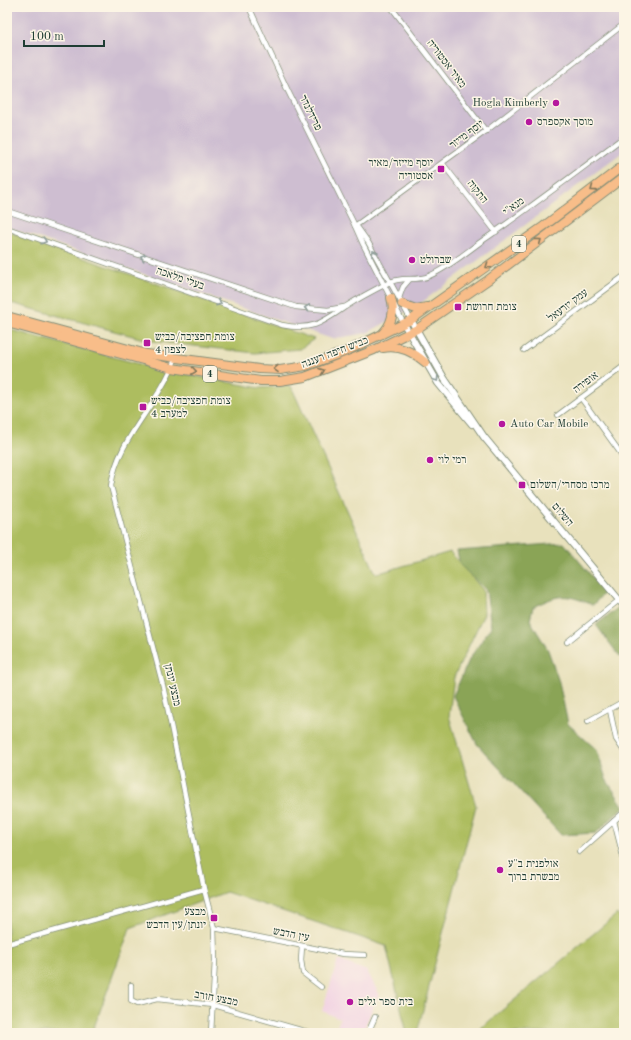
<svg xmlns="http://www.w3.org/2000/svg" width="631" height="1040" viewBox="0 0 631 1040" font-family="'Old Standard TT','Frank Ruhl Libre',serif">
<style>
.built{fill:#f1d0e3}
.industrial{fill:#cebed1}
.green{fill:#adbd5f;stroke:#667d4a}
.forest{fill:#8aa456;stroke:#547045}
.lines{fill:none;stroke-linecap:round;stroke-linejoin:round}
.minor-casing{stroke:#848f78;stroke-width:6}
.tertiary-casing{stroke:#848f78;stroke-width:8}
.trunk-casing{stroke:#848f78;stroke-width:10}
.minor{stroke:#fff;stroke-width:4.5}
.tertiary{stroke:#fff;stroke-width:6}
.trunk{stroke:#f8bd89;stroke-width:8}
.oneway{stroke:#81775a}
.oneway2{stroke:#8f9e9a}
.poi-dot{fill:#b5179e;stroke:#fcf5e5;stroke-width:1.5}
.labels{text-anchor:middle;dominant-baseline:central;stroke-width:3;stroke-linejoin:round;paint-order:stroke}
.shield{fill:#fcf5e5;stroke:#617469;stroke-width:1}
.shield-label{font-size:10px;font-weight:bold;fill:#1f3d34}
.street-label{font-size:11px;fill:#1f3d34;stroke:#fcf5e5}
.poi-label{font-size:11px;fill:#1f3d34;stroke:#fcf5e5;text-anchor:start}
</style>
<rect width="100%" height="100%" fill="#fcf5e5"/>
<filter id="ink" filterUnits="userSpaceOnUse"><feTurbulence type="fractalNoise" baseFrequency=".025" numOctaves="2"/><feDisplacementMap in="SourceGraphic" scale="8" xChannelSelector="R" yChannelSelector="G"/><feConvolveMatrix kernelMatrix="1 2 1 2 8 2 1 2 1" color-interpolation-filters="sRGB"/></filter>
<filter id="wash" filterUnits="userSpaceOnUse"><feTurbulence type="fractalNoise" baseFrequency=".012" numOctaves="4" result="noise"/><feDisplacementMap in="SourceGraphic" scale="16" xChannelSelector="R" yChannelSelector="G"/><feGaussianBlur stdDeviation="0.9" result="paint"/><feColorMatrix in="noise" values="0 0 0 0 0 0 0 0 0 0 0 0 0 0 0 0 0 1.4 0 .05"/><feComposite in="paint" operator="in"/></filter>
<g filter="url(#wash)">
<rect width="100%" height="100%" fill="#e8e1bc"/>
<path class="built" d="M338 960 367 971 379 994 362 1033 337 1026 340 1019 322 1011Z"/>
<path class="industrial" d="M7 7H624V151L421 303 367 333 332 339 7 227Z"/>
<g class="green">
<path d="M7 231 314 339 300 349 255 353 151 341 7 302Z"/>
<path d="M7 329 162 370 260 388 291 386 376 574 450 552 483 590 484 614 454 677 449 716 476 806 417 1033H407L386 946 226 892 130 928 92 1033H7Z"/>
<path d="M617 914 624 924V1033H475Z"/>
</g>
<g class="forest">
<path d="M564 543 605 592 593 605C564 593 560 594 533 607L530 620 548 650 559 682 568 724 597 750 606 779 624 807 596 833 561 835 477 744 453 696 470 658 491 627 486 590 460 565 457 551Z"/>
<path d="M619 607 624 614V662L596 625Z"/>
</g>
</g>
<g filter="url(#ink)">
<g class="lines">
<defs>
<g id="minor">
<path d="M249 7 288 91 355 226 363 244 404 324"/>
<path d="M391 7 486 131"/>
<path d="M443 164 496 232"/>
<path d="M7 211 296 307 328 310 344 307"/>
<path d="M355 226 486 131 624 24"/>
<path d="M7 228 282 325C312 331 322 323 345 307 359 298 374 290 388 283 401 276 416 282 429 276 448 268 465 253 482 241 530 208 577 172 624 137"/>
<path d="M358 228 368 242 411 320"/>
<path d="M399 298 403 287 409 280"/>
<path d="M524 350 624 276"/>
<path d="M175 359C160 404 117 438 111 486L163 686 204 889 214 928 215 960 211 1033"/>
<path d="M581 398 624 458"/>
<path d="M558 415 624 366"/>
<path d="M567 642 619 600"/>
<path d="M610 710 616 739 624 751"/>
<path d="M588 721 624 701"/>
<path d="M614 821 624 860"/>
<path d="M579 852 624 812"/>
<path d="M214 928 343 954 365 955"/>
<path d="M7 944 204 889"/>
<path d="M302 947 301 960 303 973 321 987"/>
<path d="M131 985V1001L137 1004 157 999 213 1005 311 1033"/>
<path d="M368 1033 375 1017"/>
</g>
<g id="tertiary">
<path d="M411 320 444 378 484 437 624 606"/>
<path d="M404 324 438 383 472 424"/>
</g>
<g id="trunk">
<path d="M402 304 416 309 427 307"/>
<path d="M7 316 147 354 259 369 280 370 306 366 347 351 411 320 544 226 624 165"/>
<path d="M7 323 172 368 261 381H280L305 377 374 350 417 329 488 280 624 177"/>
<path d="M382 334C392 324 395 312 391 298"/>
<path d="M383 348C401 345 413 352 426 363"/>
</g>
</defs>
<use href="#minor" class="minor-casing"/>
<use href="#tertiary" class="tertiary-casing"/>
<use href="#trunk" class="trunk-casing"/>
<use href="#minor" class="minor"/>
<use href="#tertiary" class="tertiary"/>
<use href="#trunk" class="trunk"/>
</g>
<defs><path id="oneway-chevron" d="M-2-3.5L2.5 0L-2 3.5" fill="none" stroke-width="1.6" stroke-linecap="round" stroke-linejoin="round"/></defs>
<g class="oneway">
<use href="#oneway-chevron" transform="translate(593 189) rotate(143)"/>
<use href="#oneway-chevron" transform="translate(539 241) rotate(-37)"/>
<use href="#oneway-chevron" transform="translate(488 266) rotate(145)"/>
<use href="#oneway-chevron" transform="translate(276 369) rotate(179)"/>
<use href="#oneway-chevron" transform="translate(194 371) rotate(8)"/>
<use href="#oneway-chevron" transform="translate(322 371) rotate(-20)"/>
</g>
<g class="oneway2">
<use href="#oneway-chevron" transform="translate(44 241) rotate(19)"/>
<use href="#oneway-chevron" transform="translate(374 253) rotate(-119)"/>
<use href="#oneway-chevron" transform="translate(143 257) rotate(-162)"/>
<use href="#oneway-chevron" transform="translate(219 303) rotate(19)"/>
<use href="#oneway-chevron" transform="translate(307 308) rotate(-172)"/>
<use href="#oneway-chevron" transform="translate(436 379) rotate(58)"/>
</g>
</g>
<g class="poi-dot">
<circle cx="556" cy="103" r="4"/>
<circle cx="529" cy="122" r="4"/>
<rect x="437" y="165" width="8" height="8" rx="2"/>
<circle cx="412" cy="260" r="4"/>
<rect x="454" y="303" width="8" height="8" rx="2"/>
<rect x="143" y="339" width="8" height="8" rx="2"/>
<rect x="139" y="403" width="8" height="8" rx="2"/>
<circle cx="502" cy="424" r="4"/>
<circle cx="430" cy="460" r="4"/>
<rect x="518" y="481" width="8" height="8" rx="2"/>
<circle cx="500" cy="870" r="4"/>
<rect x="210" y="914" width="8" height="8" rx="2"/>
<circle cx="350" cy="1002" r="4"/>
</g>
<g class="labels">
<g class="shield">
<rect x="512" y="236" width="14" height="16" rx="3"/>
<rect x="203" y="366" width="14" height="16" rx="3"/>
</g>
<g class="shield-label">
<text x="519" y="244">4</text>
<text x="210" y="374">4</text>
</g>
<g class="street-label">
<text transform="translate(446 64) rotate(53)">מאיר אסטוריה</text>
<text transform="translate(310 113) rotate(64)">פרידלנדר</text>
<text transform="translate(467 135) rotate(-37)">יוסף מייזר</text>
<text transform="translate(477 192) rotate(52)">התקוה</text>
<text transform="translate(514 207) rotate(-36)">מנא"י</text>
<text transform="translate(180 279) rotate(19)">בעלי מלאכה</text>
<text transform="translate(568 306) rotate(-37)">עמק יזרעאל</text>
<text transform="translate(335 353) rotate(-21)">כביש חיפה רעננה</text>
<text transform="translate(586 383) rotate(-37)">אופירה</text>
<text transform="translate(562 515) rotate(50)">השלום</text>
<text transform="translate(172 685) rotate(77)">מבצע יונתן</text>
<text transform="translate(291 935) rotate(11)">עין הדבש</text>
<text transform="translate(216 999) rotate(11)">מבצע חורב</text>
</g>
<g class="poi-label">
<text x="548" y="103" text-anchor="end">Hogla Kimberly</text>
<text x="537" y="122">מוסך אקספרס</text>
<text x="433" y="163" text-anchor="end">יוסף מייזר/מאיר<tspan x="433" dy="13">אסטוריה</tspan></text>
<text x="420" y="260">שברולט</text>
<text x="466" y="307">צומת חרושת</text>
<text x="155" y="337">צומת חפציבה/כביש<tspan x="155" dy="13">4 לצפון</tspan></text>
<text x="151" y="401">צומת חפציבה/כביש<tspan x="151" dy="13">4 למערב</tspan></text>
<text x="510" y="424">Auto Car Mobile</text>
<text x="438" y="460">רמי לוי</text>
<text x="530" y="485">מרכז מסחרי/השלום</text>
<text x="508" y="864">אולפנית ב"ע<tspan x="508" dy="13">מבשרת ברוך</tspan></text>
<text x="206" y="912" text-anchor="end">מבצע<tspan x="206" dy="13">יונתן/עין הדבש</tspan></text>
<text x="358" y="1002">בית ספר גלים</text>
</g>
</g>
<rect width="631" height="1040" fill="none" stroke="#fcf5e5" stroke-width="24"/>
<path d="M24 40v6h80v-6" fill="none" stroke="#1f3d34" stroke-width="2"/>
<text x="30" y="40" font-size="12" fill="#1f3d34" stroke="#fcf5e5" stroke-width="3" paint-order="stroke">100 m</text>
</svg>
